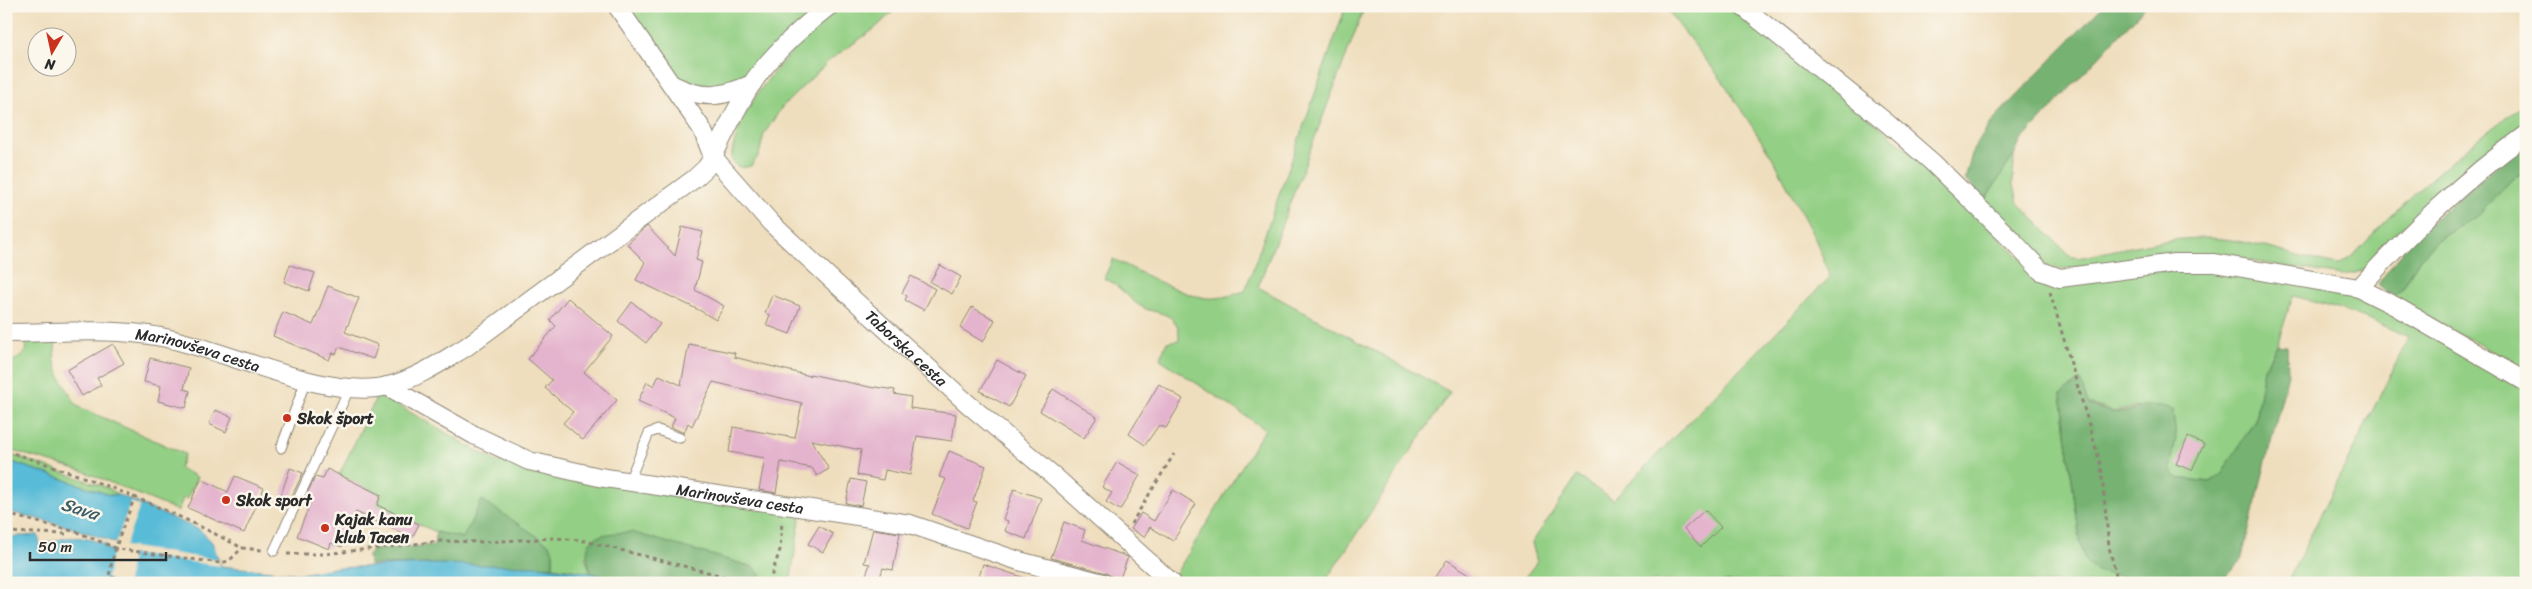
<svg xmlns="http://www.w3.org/2000/svg" width="2532" height="589" viewBox="0 0 2532 589" font-family="Sriracha,sans-serif">
<style>
.green{fill:#93cf84;stroke:#5f7d58}
.forest{fill:#76b272;stroke:#506e4e}
.water{fill:#58bbd7;stroke:#427381}
.pier{fill:#efdebd}
.building{fill:#e4b3cd}
.lines{fill:none;stroke-linecap:round;stroke-linejoin:round}
.lane-casing{stroke:#8d8474;stroke-width:11}
.street-casing{stroke:#8d8474;stroke-width:20}
.path{stroke:#8d8474;stroke-width:3;stroke-dasharray:4 4;stroke-linecap:butt}
.lane{stroke:#fff;stroke-width:9}
.street{stroke:#fff;stroke-width:18}
.poi-dot{fill:#c8321e;stroke:#fbf7ec;stroke-width:2}
.labels{text-anchor:middle;dominant-baseline:central;stroke-width:5;stroke-linejoin:round;paint-order:stroke}
.street-label{font-size:16px;fill:#2b2b2b;stroke:#fbf7ec}
.poi-label{font-size:16px;font-weight:bold;fill:#2b2b2b;stroke:#fbf7ec;text-anchor:start}
.water-label{font-size:18px;font-style:italic;fill:#3b5d67;stroke:#fbf7ec}
</style>
<rect width="100%" height="100%" fill="#fbf7ec"/>
<filter id="ink" filterUnits="userSpaceOnUse"><feTurbulence type="fractalNoise" baseFrequency=".02" numOctaves="2"/><feDisplacementMap in="SourceGraphic" scale="10" xChannelSelector="R" yChannelSelector="G"/><feConvolveMatrix kernelMatrix="1 2 1 2 8 2 1 2 1" color-interpolation-filters="sRGB"/></filter>
<filter id="wash" filterUnits="userSpaceOnUse"><feTurbulence type="fractalNoise" baseFrequency=".0096" numOctaves="4" result="noise"/><feDisplacementMap in="SourceGraphic" scale="20" xChannelSelector="R" yChannelSelector="G"/><feGaussianBlur stdDeviation="1.12" result="paint"/><feColorMatrix in="noise" values="0 0 0 0 0 0 0 0 0 0 0 0 0 0 0 0 0 1.4 0 .05"/><feComposite in="paint" operator="in"/></filter>
<g filter="url(#wash)">
<rect width="100%" height="100%" fill="#efdebd"/>
<g class="green">
<path d="M627 6H817L750 75 721 89 690 85 676 76Z"/>
<path d="M842 6H899L873 30 831 59 782 107 764 134 759 155 751 166C740 169 730 167 732 153 742 96 798 42 842 6Z"/>
<path d="M1346 6H1365L1258 287 1450 392 1324 583H1184L1175 575 1265 429 1160 359 1167 342 1179 340C1179 333 1179 326 1174 321 1166 311 1152 313 1142 307 1128 299 1121 286 1104 278L1113 259C1137 270 1182 296 1207 298 1220 299 1232 295 1245 291Z"/>
<path d="M1664 6H1727L1882 128 1936 174 2041 279 2179 270 2260 275 2366 298 2526 390V583H2287L2409 337C2371 319 2334 305 2293 296L2277 345 2264 369 2255 420 2240 447 2221 475 2210 482 2177 478 2170 469 2176 438 2136 407 2113 412 2061 394 2080 542 2086 561 2109 574 2131 578 2136 583 1522 581 1537 562 1532 543 1577 476 1613 500 1830 277 1816 241 1775 162 1724 83Z"/>
<path d="M2526 103V125L2443 191 2398 232 2366 269 2355 273 2342 275 2212 255 2060 269 2045 265 1985 200 2014 155 2013 181 2018 203 2070 256 2078 258C2121 249 2167 237 2211 238 2254 240 2296 258 2338 265L2353 256C2405 198 2463 148 2526 103Z"/>
<path d="M2526 172V370L2392 297 2402 289 2420 258 2441 238 2479 215 2512 178Z"/>
<path d="M56 339 54 359 60 377 77 406 185 454 179 468 197 477 187 499 183 498 178 511 83 471 6 449V363C17 360 22 358 27 347L21 340Z"/>
<path d="M378 394 499 463 503 460 539 472 801 513 790 583H768L753 567 697 551 585 557 591 573 553 567V552L482 500 463 538 436 532 377 505 381 495 339 475Z"/>
<path d="M6 453 108 488 119 495H110L6 460Z"/>
</g>
<g class="forest">
<path d="M2103 6H2146L2020 142 2014 155 1985 200 1965 180 1973 150 1993 120Z"/>
<path d="M2526 141V172L2512 178 2479 215 2441 238 2420 258 2402 289 2392 297 2378 284 2413 237Z"/>
<path d="M2277 345 2287 346 2288 374 2241 561 2227 575 2213 583H2136C2123 571 2096 579 2086 561 2083 556 2082 548 2080 542L2061 394 2080 380 2089 405C2096 407 2104 411 2111 412 2134 414 2149 398 2173 410L2176 438 2170 469 2177 478 2210 482 2221 475 2255 420 2264 369Z"/>
<path d="M482 500 549 544 553 552V567L432 564 369 565 368 555 372 550 434 545 436 532 463 538Z"/>
<path d="M631 532 753 567 768 583H622L591 573C578 534 599 534 631 532Z"/>
</g>
<path class="water" d="M6 460 110 495H119L200 530 212 542 221 566 301 574 333 568 431 564 539 566 591 573 622 583H113L105 580 109 583H6V537L38 535 40 545C69 536 78 534 107 545L106 549 131 554C117 536 32 518 6 511Z"/>
<path class="pier" d="M131 502 140 506 125 546 219 560 220 566 132 554 128 583H113V580L107 579 113 549 125 551 114 547Z"/>
<g id="blocks">
<g class="building">
<path d="M647 226 675 256 682 227 703 232 696 260 702 262 695 290 724 306 716 320 699 310 636 280 645 262 627 244Z"/>
<path d="M290 265 315 273 309 291 284 282Z"/>
<path d="M940 265 961 277 952 294 930 282Z"/>
<path d="M911 276 935 289 924 310 905 300 907 296 902 293Z"/>
<path d="M328 286 359 298 345 332 378 345 373 359 339 347 336 354 332 353 329 360 273 336 283 312 313 325Z"/>
<path d="M772 295 800 306 790 334 766 325 770 315 765 313Z"/>
<path d="M568 298 613 336 584 372 617 400 583 440 563 423 573 412 545 388 552 380 528 359 556 326 550 320Z"/>
<path d="M632 302 660 324 646 343 618 321Z"/>
<path d="M972 307 995 320 983 342 960 328Z"/>
<path d="M113 344 124 363 97 378 101 385 82 396 67 370Z"/>
<path d="M689 344 735 353 734 357 810 376V374L874 388 875 387 895 390 894 394 911 397 910 408 956 414 952 441 917 436 910 475 885 470 883 480 857 475 861 450 811 440 829 469 817 476 812 468 781 462 776 493 759 490 765 458 729 452 733 427 795 438 802 403 713 382 692 426 688 423 684 433 671 427 675 418 638 401 647 382 654 386 659 375 681 385Z"/>
<path d="M150 358 189 368 184 389 190 391 186 408 158 401 161 386 144 382Z"/>
<path d="M997 360 1026 376 1009 407 980 391Z"/>
<path d="M1159 384 1183 399 1166 428 1159 425 1145 445 1129 434Z"/>
<path d="M1053 389 1097 417 1084 438 1040 411Z"/>
<path d="M215 410 232 417 226 432 209 424Z"/>
<path d="M2188 437 2204 444 2192 470 2176 464Z"/>
<path d="M949 451 986 466 973 501 977 502 967 528 932 514 946 479 939 477Z"/>
<path d="M1117 462 1140 475 1120 510 1106 502 1112 493 1102 487Z"/>
<path d="M290 468 303 473 291 498 281 495Z"/>
<path d="M327 469 381 495 377 505 419 524 412 538 356 512 342 547 331 543 329 549 297 536 310 504 303 502 315 477 323 479Z"/>
<path d="M235 476 264 488 244 533 188 508 201 479 228 492Z"/>
<path d="M851 479 866 482 861 506 846 503Z"/>
<path d="M1014 489 1041 498 1026 539 1005 531 1008 521 1003 519Z"/>
<path d="M1173 490 1196 504 1173 541 1150 527 1144 537 1131 529 1141 513 1154 521Z"/>
<path d="M1705 510 1721 527 1701 547 1684 529Z"/>
<path d="M1064 522 1085 530 1082 540 1128 557 1118 583H1113L1111 576 1106 573 1051 558Z"/>
<path d="M819 526 833 534 823 552 808 544Z"/>
<path d="M873 529 900 533 893 570 883 568 878 583H863L870 564 864 563Z"/>
<path d="M1447 560 1484 583H1432Z"/>
<path d="M983 564 1031 580 1030 583H977Z"/>
</g>
</g>
</g>
<g filter="url(#ink)">
<use href="#blocks" fill-opacity="0" stroke="#8d8474" stroke-width="1"/>
<g class="lines">
<defs>
<g id="lane">
<path d="M281 448 306 380"/>
<path d="M629 481 649 433 658 430 680 438"/>
<path d="M274 551 350 387"/>
</g>
<g id="street">
<path id="s1" d="M829 6C801 28 771 55 751 85 736 108 725 132 713 157L771 223 831 279 968 404 1055 477 1172 583"/>
<path d="M1742 6 1887 123 1932 162 2014 242 2041 271 2060 278 2175 263H2214L2359 288 2395 306 2526 382"/>
<path d="M671 84C703 100 720 98 752 84"/>
<path d="M2359 288C2411 231 2463 180 2526 135"/>
<path id="s2" d="M6 333C58 333 110 327 161 337 225 349 326 401 388 386 416 379 441 362 466 347L694 179 706 168 713 157 702 129 617 6"/>
<path id="s3" d="M387 386 474 435 529 461 599 477 910 524 1019 561 1103 583"/>
</g>
</defs>
<use href="#lane" class="lane-casing"/>
<use href="#street" class="street-casing"/>
<g class="path">
<path d="M2050 292 2101 466 2109 547 2118 583"/>
<path d="M6 451C89 477 166 507 242 548"/>
<path d="M6 514 77 532 118 549 220 563 229 561 242 548 262 550"/>
<path d="M1131 524 1174 454"/>
<path d="M6 532 67 534"/>
<path d="M287 554H324L441 541 484 542 555 538 581 540 750 583"/>
<path d="M118 583V578L109 577C113 549 125 523 135 496"/>
<path d="M769 583 780 550 782 521"/>
</g>
<use href="#lane" class="lane"/>
<use href="#street" class="street"/>
</g>
</g>
<g class="poi-dot">
<circle cx="287" cy="418" r="5"/>
<circle cx="226" cy="500" r="5"/>
<circle cx="325" cy="528" r="5"/>
</g>
<g class="labels">
<g class="street-label">
<text stroke="none"><textPath href="#s1" startOffset="465">Taborska cesta</textPath></text>
<text stroke="none"><textPath href="#s2" startOffset="194">Marinovševa cesta</textPath></text>
<text stroke="none"><textPath href="#s3" startOffset="375">Marinovševa cesta</textPath></text>
</g>
<g class="poi-label">
<text x="297" y="418">Skok šport</text>
<text x="236" y="500">Skok sport</text>
<text x="335" y="519">Kajak kanu<tspan x="335" dy="18">klub Tacen</tspan></text>
</g>
<g class="water-label">
<text transform="translate(80 509) rotate(17)">Sava</text>
</g>
</g>
<rect width="2532" height="589" fill="none" stroke="#fbf7ec" stroke-width="25"/>
<g transform="translate(52 52) rotate(189)"><circle r="24" fill="#fbf7ec" stroke="#a8a59f"/>
<path d="M0-4L9 19L0 12L-9 19Z" fill="#c8321e"/>
<text y="-8" font-size="14" font-weight="bold" text-anchor="middle" fill="#2b2b2b">N</text>
</g>
<path d="M30 552v8h136v-8" fill="none" stroke="#2b2b2b" stroke-width="2.5"/>
<text x="38" y="552" font-size="15" fill="#2b2b2b" stroke="#fbf7ec" stroke-width="4" paint-order="stroke">50 m</text>
</svg>
